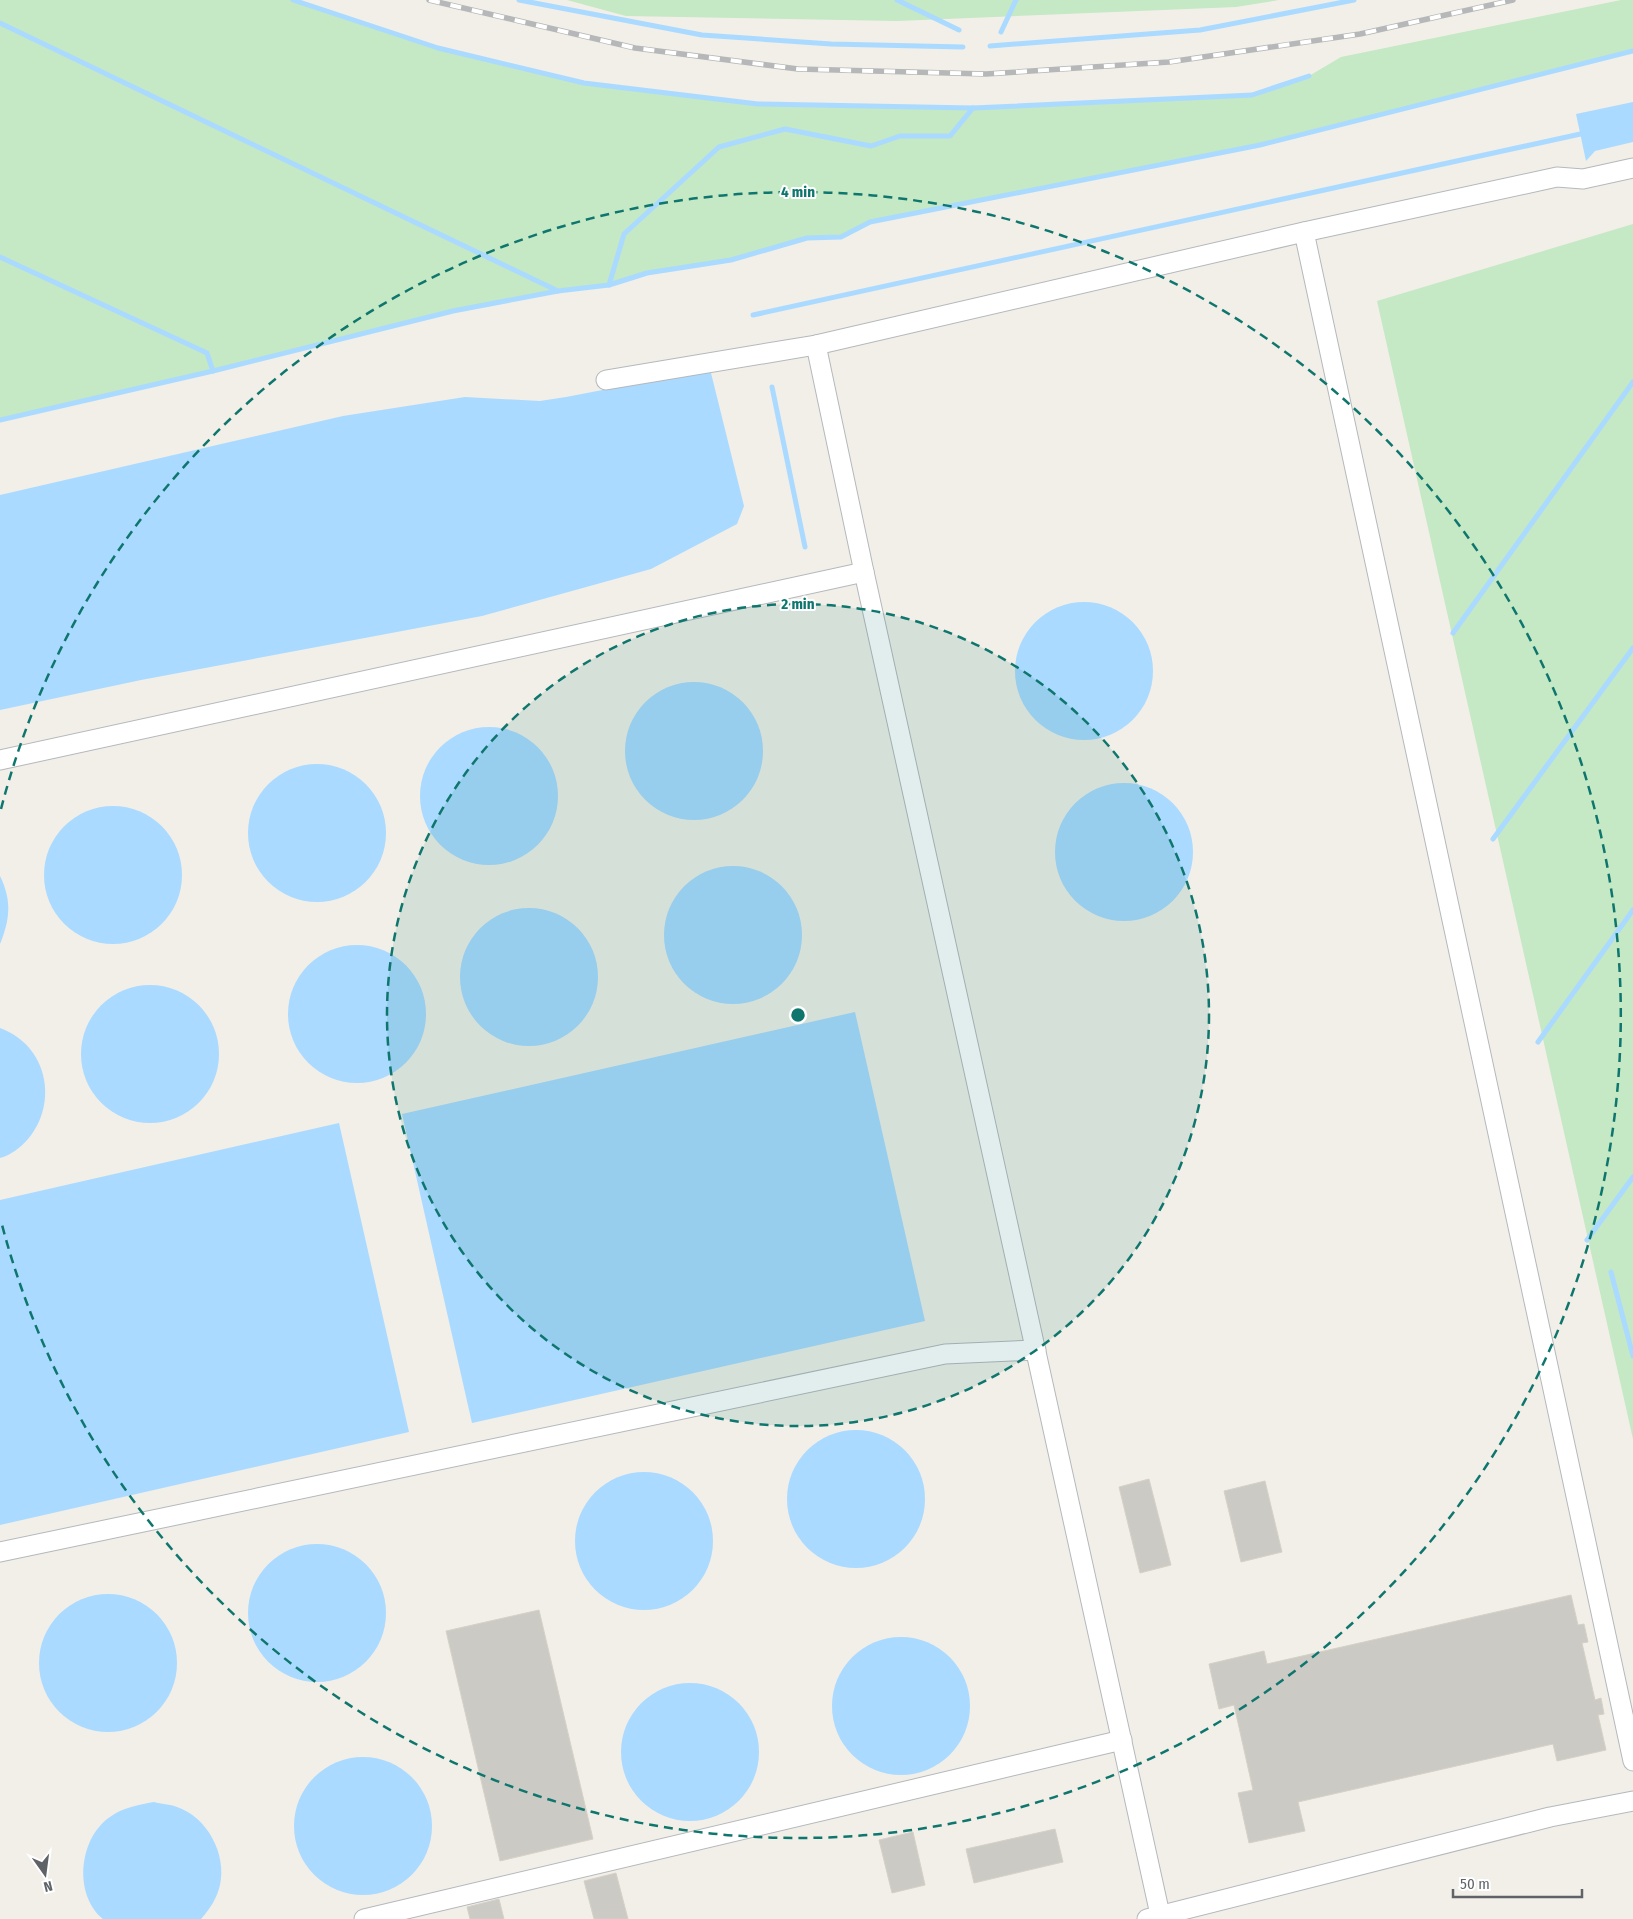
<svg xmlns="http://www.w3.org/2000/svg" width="1633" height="1919" viewBox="0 0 1633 1919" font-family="'Fira Sans Condensed',sans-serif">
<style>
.green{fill:#c5e8c5}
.water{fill:#aadaff}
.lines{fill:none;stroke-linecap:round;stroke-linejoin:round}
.stream{stroke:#aadaff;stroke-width:5}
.building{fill:#cccac5;stroke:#d6d1c6}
.minor-casing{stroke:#b5b8bc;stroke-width:21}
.minor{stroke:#fff;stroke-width:19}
.rail-casing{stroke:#b6b7b8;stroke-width:5.5}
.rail{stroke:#fff;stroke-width:4;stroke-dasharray:11;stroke-linecap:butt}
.ring{fill:none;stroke:#0f766e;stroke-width:2.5;stroke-dasharray:9 6}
.centre{fill:#0f766e;stroke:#fff;stroke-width:2.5}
.ring-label{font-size:15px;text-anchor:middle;font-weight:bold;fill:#0f766e;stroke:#fff;stroke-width:4;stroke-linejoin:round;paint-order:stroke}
</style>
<rect width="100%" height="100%" fill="#f1efe8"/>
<g class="green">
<path d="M0 0H293L438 48 584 83 758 104 973 108 1252 95 1309 76 1341 57 1621 0H1633V51L1260 145 870 222 841 237 807 238 731 260 647 273 609 285 558 291 453 311 213 371 0 420Z"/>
<path d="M567 0H1279L1236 7 897 21 626 16Z"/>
<path d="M1633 224V1439L1377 301Z"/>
</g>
<g class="water">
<path d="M1633 102V142L1595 151 1586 161 1576 114Z"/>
<path d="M697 372 711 373 744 506 737 524 651 569 482 616 141 680 0 710V495L343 416 465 397 540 401 566 397Z"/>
<circle cx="1084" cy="671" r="69"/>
<circle cx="694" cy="751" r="69"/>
<circle cx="489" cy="796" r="69"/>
<circle cx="317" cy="833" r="69"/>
<circle cx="1124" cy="852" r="69"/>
<circle cx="113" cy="875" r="69"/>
<circle cx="733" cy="935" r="69"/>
<path d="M0 876C12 901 10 919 0 944Z"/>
<circle cx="529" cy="977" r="69"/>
<circle cx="357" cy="1014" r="69"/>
<circle cx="150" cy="1054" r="69"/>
<path d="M855 1012 925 1321 472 1423 402 1114Z"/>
<path d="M0 1028C47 1045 59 1102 28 1139 21 1147 11 1155 0 1158Z"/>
<path d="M339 1123 409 1432 0 1525V1200Z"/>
<circle cx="856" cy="1499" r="69"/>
<circle cx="644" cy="1541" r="69"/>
<circle cx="317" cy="1613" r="69"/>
<circle cx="108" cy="1663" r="69"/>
<circle cx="901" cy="1706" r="69"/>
<circle cx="690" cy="1752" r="69"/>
<circle cx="363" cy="1826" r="69"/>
<path d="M154 1802C161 1804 170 1804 177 1807 207 1817 227 1854 220 1885 217 1898 210 1909 201 1919H103C73 1894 79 1838 110 1817 124 1807 138 1805 154 1802Z"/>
</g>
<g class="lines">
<g class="stream">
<path d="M293 0 438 48 584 83 758 104 973 108 1252 95 1309 76"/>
<path d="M519 0 702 35 831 44 963 47"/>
<path d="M897 0 959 30"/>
<path d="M0 23 558 291"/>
<path d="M1001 32 1016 0"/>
<path d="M990 46 1200 30 1354 0"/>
<path d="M0 257 207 353 213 371"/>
<path d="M609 285 624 234 719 147 785 129 871 146 900 136H950L973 108"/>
<path d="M753 315 1585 133"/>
<path d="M772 387 805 547"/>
<path d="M0 420 213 371 453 311 558 291 609 285 647 273 731 260 807 238 841 237 870 222 1260 145 1633 51"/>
<path d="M1453 633 1633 382"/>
<path d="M1493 839 1633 648"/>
<path d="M1538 1042 1633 910"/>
<path d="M1587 1240 1633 1177"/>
<path d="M1611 1272 1633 1356"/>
</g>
</g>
<g class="building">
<path d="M1149 1479 1171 1565 1140 1573 1119 1487Z"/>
<path d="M1265 1481 1282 1552 1241 1562 1224 1491Z"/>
<path d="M1571 1595 1578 1625 1584 1624 1588 1642 1582 1643 1595 1700 1601 1698 1604 1714 1598 1715 1606 1750 1557 1761 1553 1744 1298 1802 1305 1831 1249 1843 1238 1793 1253 1790 1234 1705 1219 1709 1209 1664 1264 1651 1267 1664Z"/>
<path d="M539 1610 593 1839 500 1861 446 1631Z"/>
<path d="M1055 1829 1063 1862 974 1883 966 1849Z"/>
<path d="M913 1832 925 1885 892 1893 879 1840Z"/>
<path d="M616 1873 628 1919H594L584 1881Z"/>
<path d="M499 1899 504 1919H470L467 1907Z"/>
</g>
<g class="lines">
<defs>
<g id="minor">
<path d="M1304 232 1633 1761"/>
<path d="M816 345 864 572 1161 1919"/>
<path d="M606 380 816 345 1304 232 1557 177 1583 179 1633 168"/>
<path d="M0 760 864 572"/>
<path d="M0 1552 945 1354 1036 1350"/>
<path d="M364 1919 1122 1740"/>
<path d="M1147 1919 1550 1817 1633 1801"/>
</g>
</defs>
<use href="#minor" class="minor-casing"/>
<use href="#minor" class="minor"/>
<defs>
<path id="rail" d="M429 0 635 48 798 69 986 74 1169 62 1360 34 1513 0"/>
</defs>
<use href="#rail" class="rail-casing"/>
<use href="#rail" class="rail"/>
</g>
<circle cx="798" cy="1015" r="411" fill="#0f766e" fill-opacity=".12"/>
<g class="ring">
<circle cx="798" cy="1015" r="411"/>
<path d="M1 809A823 823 0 1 1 1 1221"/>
</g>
<circle cx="798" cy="1015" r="8" class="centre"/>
<g class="ring-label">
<text x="798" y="197">4 min</text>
<text x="798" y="609">2 min</text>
</g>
<g transform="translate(45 1874) rotate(166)" stroke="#ffffff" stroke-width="4" paint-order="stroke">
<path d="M0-4L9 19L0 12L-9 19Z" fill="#5f6368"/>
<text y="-8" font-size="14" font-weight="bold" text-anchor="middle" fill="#5f6368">N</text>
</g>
<path d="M1453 1889v8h129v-8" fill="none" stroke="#5f6368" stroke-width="2.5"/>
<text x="1460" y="1889" font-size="15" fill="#5f6368" stroke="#ffffff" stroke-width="4" paint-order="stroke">50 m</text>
</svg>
